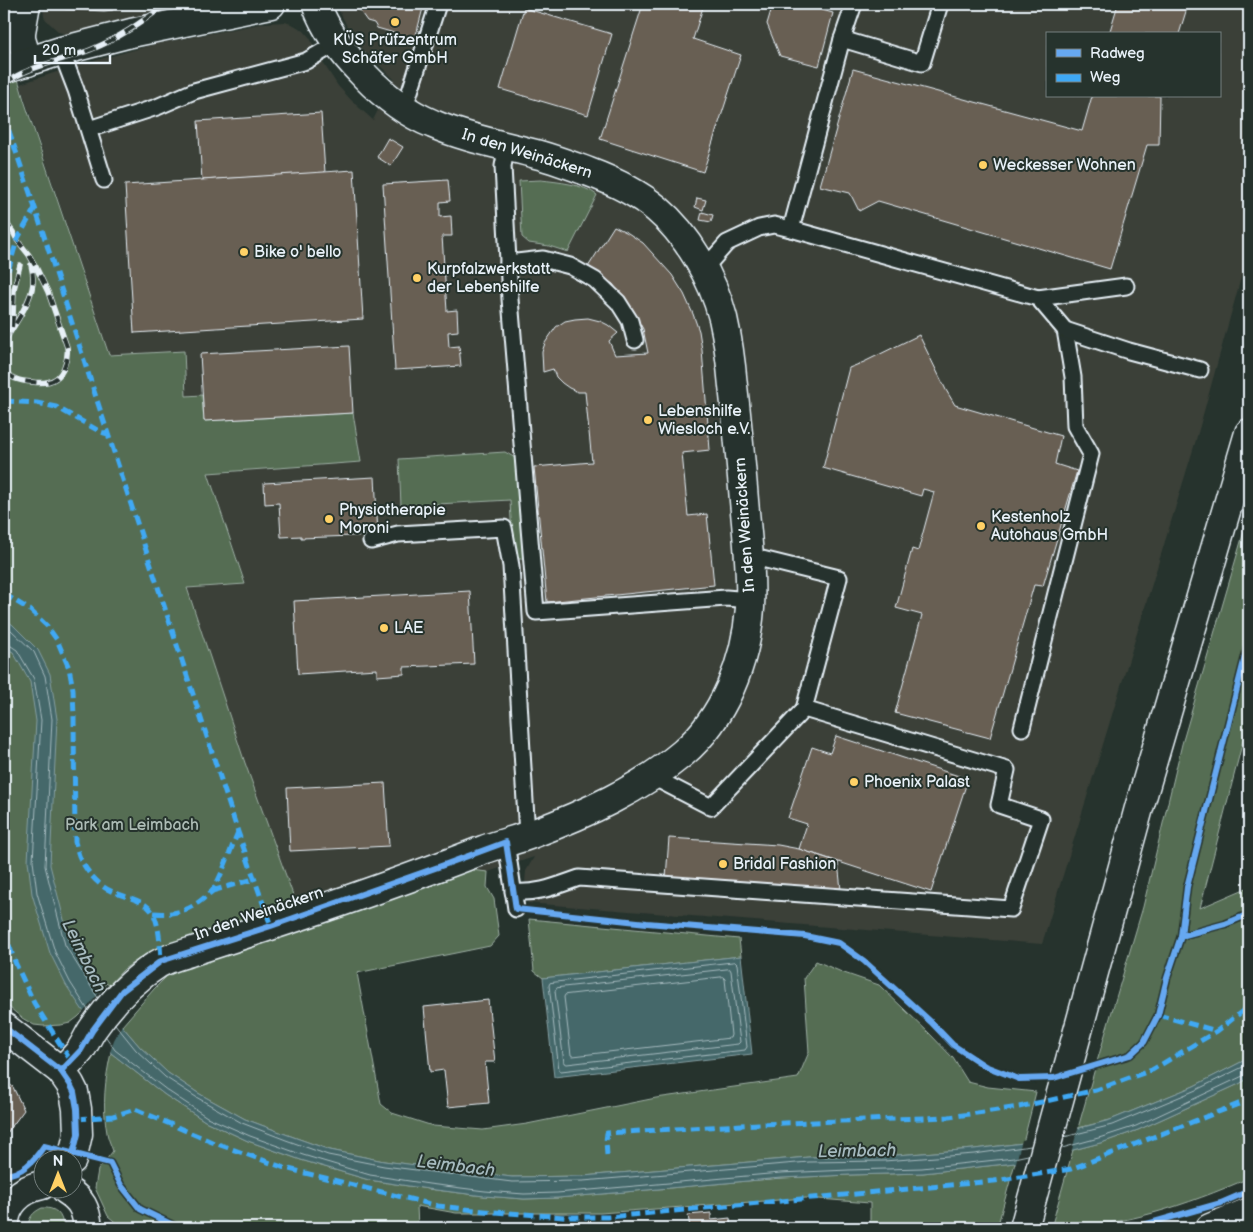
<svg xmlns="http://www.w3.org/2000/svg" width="1253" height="1232" viewBox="0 0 1253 1232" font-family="'Balsamiq Sans',sans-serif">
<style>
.built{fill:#3a4038;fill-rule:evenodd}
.green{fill:#546d52;stroke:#9eafa5}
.water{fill:#44686a;stroke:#869fa3}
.pier{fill:#26332d}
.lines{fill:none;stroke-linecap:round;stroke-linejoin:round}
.shore{stroke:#a6babf;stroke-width:1}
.building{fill:#685e53;stroke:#e8f1f8}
.service-casing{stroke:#e8f1f8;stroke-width:19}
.minor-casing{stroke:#e8f1f8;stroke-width:31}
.tertiary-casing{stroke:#e8f1f8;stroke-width:31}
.primary-casing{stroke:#e8f1f8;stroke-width:31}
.service{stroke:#26332d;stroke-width:15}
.minor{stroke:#26332d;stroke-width:28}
.tertiary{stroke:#26332d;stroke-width:28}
.primary{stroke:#26332d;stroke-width:28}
.rail-casing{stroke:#e8f1f8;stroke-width:5.5}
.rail{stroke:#26332d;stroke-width:4;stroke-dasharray:11;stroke-linecap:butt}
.quiet{stroke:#3fa9f5;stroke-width:5;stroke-dasharray:10 5;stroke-linecap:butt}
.cycleway-casing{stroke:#26332d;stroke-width:9}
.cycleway{stroke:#66a8f1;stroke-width:6}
.poi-dot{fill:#ffd166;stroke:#26332d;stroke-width:2}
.labels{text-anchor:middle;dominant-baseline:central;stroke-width:4;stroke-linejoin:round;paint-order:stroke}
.poi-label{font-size:16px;fill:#e8f1f8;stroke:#26332d;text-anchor:start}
.street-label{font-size:16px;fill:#e8f1f8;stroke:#26332d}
.park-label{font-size:16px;fill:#adbcb6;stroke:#26332d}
.water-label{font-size:18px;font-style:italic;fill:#a6babf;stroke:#26332d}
</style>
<rect width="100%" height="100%" fill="#26332d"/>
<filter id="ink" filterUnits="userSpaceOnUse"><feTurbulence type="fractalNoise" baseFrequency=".02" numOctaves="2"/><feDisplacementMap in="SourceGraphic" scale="10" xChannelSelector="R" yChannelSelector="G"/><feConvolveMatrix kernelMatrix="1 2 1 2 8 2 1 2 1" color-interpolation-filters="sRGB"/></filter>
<g filter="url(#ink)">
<g class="built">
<path d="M43 4H178L171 10 167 11 160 4 148 13 141 15 142 20 67 35 59 32 48 22 44 17Z"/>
<path d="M336 4H1249V249L1196 440 1042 944 528 903 525 883 526 871 534 857 488 872 462 870 304 925 245 763 187 588 245 583 168 352 109 355 20 84 75 66 155 44 264 23 285 22 294 25 304 31 310 38 318 55 338 86 354 103 373 120 394 79 365 52 350 33ZM1047 34H1219V96H1047Z"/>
</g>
<g class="green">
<path d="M18 79 24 100 109 355 184 351 186 396 202 395 204 421 353 413 361 462 208 473 245 584 187 588 245 763 304 925 462 869 488 872 487 887 494 899 499 936 490 946 357 973 381 1104 392 1113 433 1126 483 1130 527 1124 656 1098 798 1078 809 1052 804 978 816 961 844 973 879 985 929 1033 953 1058 968 1082 988 1087 1036 1092 1023 1143 974 1149 884 1156 809 1157 583 1176 512 1177 451 1170 384 1161 330 1150 288 1135 245 1119 198 1093 168 1073 140 1047 122 1026 154 989 176 967 149 952 124 969 109 985 106 983 87 1008 78 1017 70 1023 61 1025 43 1026 34 1025 22 1018 4 1003V85Z"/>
<path d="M541 180C558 182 583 184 597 195L568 252 549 246 529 243 522 237 519 181Z"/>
<path d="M505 452 517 459 525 559H513L510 500 401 506 399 459Z"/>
<path d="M1249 514V717L1200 908 1249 887V1058L1194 1086 1110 1120 1078 1128 1096 1065 1143 907 1182 744Z"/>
<path d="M529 919 739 939 741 956 543 978 534 971Z"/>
<path d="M111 1053 165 1095 205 1121 248 1141 301 1160 369 1180 428 1189 484 1196 524 1199 558 1198 781 1178 850 1175 923 1173 1015 1163 997 1228H870V1203L806 1198 600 1213H456L417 1206 418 1228H126L120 1226 108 1216 95 1188 98 1170 113 1151C111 1145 108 1139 107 1133 102 1106 105 1079 111 1053Z"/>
<path d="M1249 1078V1178C1187 1205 1120 1228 1051 1228L1073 1150 1104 1142 1138 1130 1239 1084Z"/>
<path d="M42 1208C55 1207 63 1214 63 1228H28C28 1218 33 1212 42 1208Z"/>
</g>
<g class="water">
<path d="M4 618 13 625 38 650 50 674 57 719 50 865 70 943 94 983 122 1026 140 1047 168 1073 198 1093 245 1119 288 1135 330 1150 384 1161 512 1177 583 1176 809 1157 884 1156 974 1149 1023 1143 1110 1120 1194 1086 1249 1058V1078L1239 1084 1138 1130 1104 1142 1073 1150 1015 1163 923 1173 850 1175 781 1178 558 1198 524 1199 484 1196 428 1189 369 1180 301 1160 248 1141 205 1121 165 1095 111 1053 66 985 50 953 32 894 28 861 36 721 30 682 13 652 4 647Z"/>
<path d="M741 956 752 1054 554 1077 543 978Z"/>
</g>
<g class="pier">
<path d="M101 990 123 1023 114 1040 109 1055 81 1014 87 1008Z"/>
<path d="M1079 1125 1071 1153 1015 1166 1022 1140Z"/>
</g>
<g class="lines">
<g class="shore">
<path d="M4 624 10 629 34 652 45 676 52 719 45 866 65 945 98 998"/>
<path d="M4 643 8 644 17 650 34 679 41 720 33 861 37 893 55 952 70 982 88 1010"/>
<path d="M735 962 737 964 747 1047 745 1050 561 1071 559 1070 549 985 550 983Z"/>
<path d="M730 969 731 971 740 1042 738 1044 567 1064 564 1063 555 991 557 988Z"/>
<path d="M723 977 725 979 731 1035 730 1038 573 1056 571 1055 564 997 565 995Z"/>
<path d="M115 1024 136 1050 165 1077 196 1097 242 1123 286 1140 328 1155 384 1166 512 1182 583 1181 809 1162 884 1161 974 1154 1031 1146"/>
<path d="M106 1037 115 1050 168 1091 207 1117 250 1136 303 1155 370 1175 429 1184 485 1191 524 1194 557 1193 780 1173 849 1170 922 1168 1014 1158 1028 1155"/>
<path d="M1064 1137 1112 1125 1196 1090 1249 1064"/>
<path d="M1062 1148 1102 1137 1136 1126 1245 1075 1249 1074"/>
</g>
</g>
<g class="building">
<path d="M61 4H126L112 6 113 10 104 11 66 9 59 6Z"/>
<path d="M358 4H424L416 35 406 39 397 36 396 34 391 32 377 28 374 23 367 21 357 7Z"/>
<path d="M643 4H704L693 39 741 55 703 172 600 139Z"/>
<path d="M773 4H800L833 13 819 66 780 56 767 24Z"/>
<path d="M1118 4H1172L1187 8 1179 34H1109Z"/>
<path d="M524 8 612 34 588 115 500 89Z"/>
<path d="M853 69 1082 131 1092 96H1160L1159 145H1147L1110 269 878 201 859 211 850 193 820 186Z"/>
<path d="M321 113 325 173 202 180 198 121Z"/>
<path d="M388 138 403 147 391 166 377 157Z"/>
<path d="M354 170 363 319 134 333 125 185Z"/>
<path d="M448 180 450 201 440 202V217L451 216 452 236H442L447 311 457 310 458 331 448 332 449 347 459 346 461 366 395 370 383 184Z"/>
<path d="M697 198 706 200 703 210 695 207Z"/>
<path d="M702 212 713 215 711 222 700 220Z"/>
<path d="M614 226 628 233 643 243 672 275 684 294 693 314 699 331 702 350 710 450 682 453 688 516 707 514 714 585 547 602 534 467 592 462 585 392H578L569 388 562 383 556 377 553 369 543 372 542 352 545 343 556 327 565 321 575 319 588 318 600 321 608 325 618 333 609 341 615 355 648 353 643 329 634 313 613 284 588 267Z"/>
<path d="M919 335 946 390 955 405 1061 436 1055 464 1077 471 1043 586 1034 585 990 738 895 713 922 615 896 608 912 549 918 551 934 492 923 489 921 496 823 468 849 368 864 362Z"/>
<path d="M349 346 353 413 204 421 200 354Z"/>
<path d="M375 477 378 535 301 538V536L281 537 279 503 265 504 264 483Z"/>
<path d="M470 591 474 664 404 667V674L377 676V669L298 674 294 601Z"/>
<path d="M836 736 968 779 931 892 799 849 807 824 788 818 812 747 830 753Z"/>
<path d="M385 783 389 846 290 851 287 788Z"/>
<path d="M669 838 778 845 799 849 838 862 841 890 666 878Z"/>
<path d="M488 1000 495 1062H485L489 1103 448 1107 444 1070 430 1072 424 1007Z"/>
<path d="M4 1080 13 1087 24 1110 4 1137Z"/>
<path d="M711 1213V1220L730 1218 731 1228H690L688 1215Z"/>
</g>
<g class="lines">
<defs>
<g id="service">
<path d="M842 39 922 63 940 4"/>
<path d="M61 51 76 90 104 180"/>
<path d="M404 110 438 4"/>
<path d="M89 129 157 107 194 91 306 61 337 43"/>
<path d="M507 146 503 166 510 299 536 612 726 598 750 600"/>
<path d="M791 229 842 39 854 4"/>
<path d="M508 263 543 259 570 266 595 280 618 302 630 321 635 340"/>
<path d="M704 269 727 243 759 228 774 225 791 229 1038 298 1065 330 1073 377 1075 426 1091 454 1022 728"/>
<path d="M1038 298 1126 286"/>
<path d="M1065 330 1129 351 1200 370"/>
<path d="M371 541 398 534 504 528 511 566 527 835"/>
<path d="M651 776 711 807 804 709"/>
<path d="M506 842 516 909"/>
<path d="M513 892C538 894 556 886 579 878L1011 909 1041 819 999 805 1007 770 804 709 839 578 750 556"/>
</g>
<g id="minor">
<path d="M26 4 21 32V39L28 62"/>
<path d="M4 69 61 51 131 33 271 4"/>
<path d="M4 1027 61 1071 70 1084 74 1092 77 1109 78 1134 72 1160"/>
<path d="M61 1071C67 1065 73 1059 79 1052 84 1046 87 1038 92 1030 110 1004 131 981 158 964 168 958 180 955 190 952 215 944 239 936 264 928 337 904 411 878 483 850 499 844 516 840 532 834 585 814 639 790 683 753 724 718 746 662 750 608 752 568 746 529 743 488 740 454 737 420 733 386 731 363 728 340 723 318 713 279 688 235 657 209 637 192 613 181 589 172 570 165 552 158 532 153 499 144 465 138 433 124 406 113 384 96 364 75 344 55 326 31 316 4"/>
</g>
<g id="tertiary">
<path d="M66 1190C82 1200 86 1209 88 1228"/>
<path d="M5 1228C3 1205 21 1189 42 1185"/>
<path d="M1210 1228 1249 1212"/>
</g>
<path id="primary" d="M1024 1228 1139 808 1249 433"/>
</defs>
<use href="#service" class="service-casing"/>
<use href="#minor" class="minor-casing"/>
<use href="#tertiary" class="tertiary-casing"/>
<use href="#primary" class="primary-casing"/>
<use href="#service" class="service"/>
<use href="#minor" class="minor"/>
<use href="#tertiary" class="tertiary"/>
<use href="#primary" class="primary"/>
<defs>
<g id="rail">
<path d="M4 84C25 67 64 60 90 50 118 39 142 22 166 4"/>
<path d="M4 220 13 232 17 240 29 255 36 267 48 292 67 347C68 354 67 360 64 367 59 382 46 384 32 382 20 381 11 379 4 370"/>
<path d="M12 327 13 317 14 289 20 265"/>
<path d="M4 342C13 328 28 306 32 289 34 281 33 273 31 265"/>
</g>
</defs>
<use href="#rail" class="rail-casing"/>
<use href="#rail" class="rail"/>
<g class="quiet">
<path d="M4 116 35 208 93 388 238 832 271 926"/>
<path d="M4 285 17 240 35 208"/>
<path d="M4 401 37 403 56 407 101 432 108 434"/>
<path d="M4 594 30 610 47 626 57 640 69 668 73 689 74 718 75 842C77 848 78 855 81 860 87 872 99 886 111 891 125 898 147 899 154 915 160 929 160 946 161 961"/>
<path d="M212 891 254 879"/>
<path d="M154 913C174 915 189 911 204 898 207 895 211 893 213 890 223 873 230 851 238 832"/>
<path d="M4 931 15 962 34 1003 71 1061"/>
<path d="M1158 1015 1217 1031"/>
<path d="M77 1119 113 1116 135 1109 212 1142 285 1168 438 1206 494 1212 566 1217H609L994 1181 1071 1169 1249 1100"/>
<path d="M607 1155 606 1141 607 1133 759 1124 949 1117 1019 1107 1096 1090 1152 1070 1217 1031 1249 1006"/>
</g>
<defs>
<g id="cycleway">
<path d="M1181 936 1225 924 1249 914"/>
<path d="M4 1027 61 1071 70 1084 74 1092 77 1109 78 1134 73 1154"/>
<path d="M61 1071 81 1050 92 1031 122 991 161 961 271 926 441 866 506 842 516 909 647 923 805 936 839 943 864 961 931 1022 953 1045 985 1066 1019 1079 1054 1078 1130 1055 1144 1042 1158 1015 1167 978 1181 936 1187 887 1249 641"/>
<path d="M4 1175C22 1174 34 1161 44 1146L110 1163 121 1185 140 1209 179 1228"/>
<path d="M1133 1228 1221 1203 1249 1191"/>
</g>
</defs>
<use href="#cycleway" class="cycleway-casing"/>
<use href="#cycleway" class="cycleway"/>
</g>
</g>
<g class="poi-dot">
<circle cx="395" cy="22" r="5"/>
<circle cx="983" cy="165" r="5"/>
<circle cx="244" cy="252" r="5"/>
<circle cx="417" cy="278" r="5"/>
<circle cx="648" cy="420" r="5"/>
<circle cx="329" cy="519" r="5"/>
<circle cx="981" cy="526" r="5"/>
<circle cx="384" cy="628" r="5"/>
<circle cx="854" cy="782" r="5"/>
<circle cx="723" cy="864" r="5"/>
</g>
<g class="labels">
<g class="poi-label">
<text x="395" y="40" text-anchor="middle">KÜS Prüfzentrum<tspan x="395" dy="18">Schäfer GmbH</tspan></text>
<text x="993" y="165">Weckesser Wohnen</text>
<text x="254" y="252">Bike o' bello</text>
<text x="427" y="269">Kurpfalzwerkstatt<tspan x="427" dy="18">der Lebenshilfe</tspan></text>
<text x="658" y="411">Lebenshilfe<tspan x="658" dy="18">Wiesloch e.V.</tspan></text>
<text x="339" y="510">Physiotherapie<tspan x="339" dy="18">Moroni</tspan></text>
<text x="991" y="517">Kestenholz<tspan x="991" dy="18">Autohaus GmbH</tspan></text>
<text x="394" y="628">LAE</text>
<text x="864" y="782">Phoenix Palast</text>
<text x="733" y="864">Bridal Fashion</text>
</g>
<g class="street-label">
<text transform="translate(527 154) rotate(17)">In den Weinäckern</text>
<text transform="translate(745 525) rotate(-94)">In den Weinäckern</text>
<text transform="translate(259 914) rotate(-19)">In den Weinäckern</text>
</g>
<g class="park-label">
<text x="132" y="825">Park am Leimbach</text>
</g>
<g class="water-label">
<text transform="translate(84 956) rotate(64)">Leimbach</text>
<text transform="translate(857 1151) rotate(-1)">Leimbach</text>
<text transform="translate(456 1166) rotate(7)">Leimbach</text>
</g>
</g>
<rect width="1253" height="1232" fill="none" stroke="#26332d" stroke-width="20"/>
<rect x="10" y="10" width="1233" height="1212" fill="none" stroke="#e8f1f8" stroke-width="2" filter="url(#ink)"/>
<rect x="1046" y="32" width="175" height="65" fill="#26332d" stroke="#747f7e"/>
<rect x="1056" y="49" width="25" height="8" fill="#66a8f1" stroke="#747f7e"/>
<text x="1090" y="58" font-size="15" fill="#e8f1f8">Radweg</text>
<rect x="1056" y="74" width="25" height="8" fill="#3fa9f5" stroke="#747f7e"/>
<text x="1090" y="82" font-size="15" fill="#e8f1f8">Weg</text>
<g transform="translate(58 1174)"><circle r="24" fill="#26332d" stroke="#747f7e"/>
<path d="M0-4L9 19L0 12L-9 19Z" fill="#ffd166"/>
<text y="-8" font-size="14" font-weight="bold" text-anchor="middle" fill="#e8f1f8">N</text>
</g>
<path d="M35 55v8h75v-8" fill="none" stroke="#e8f1f8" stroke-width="2.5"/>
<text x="42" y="55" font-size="15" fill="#e8f1f8" stroke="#26332d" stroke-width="4" paint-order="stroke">20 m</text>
</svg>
